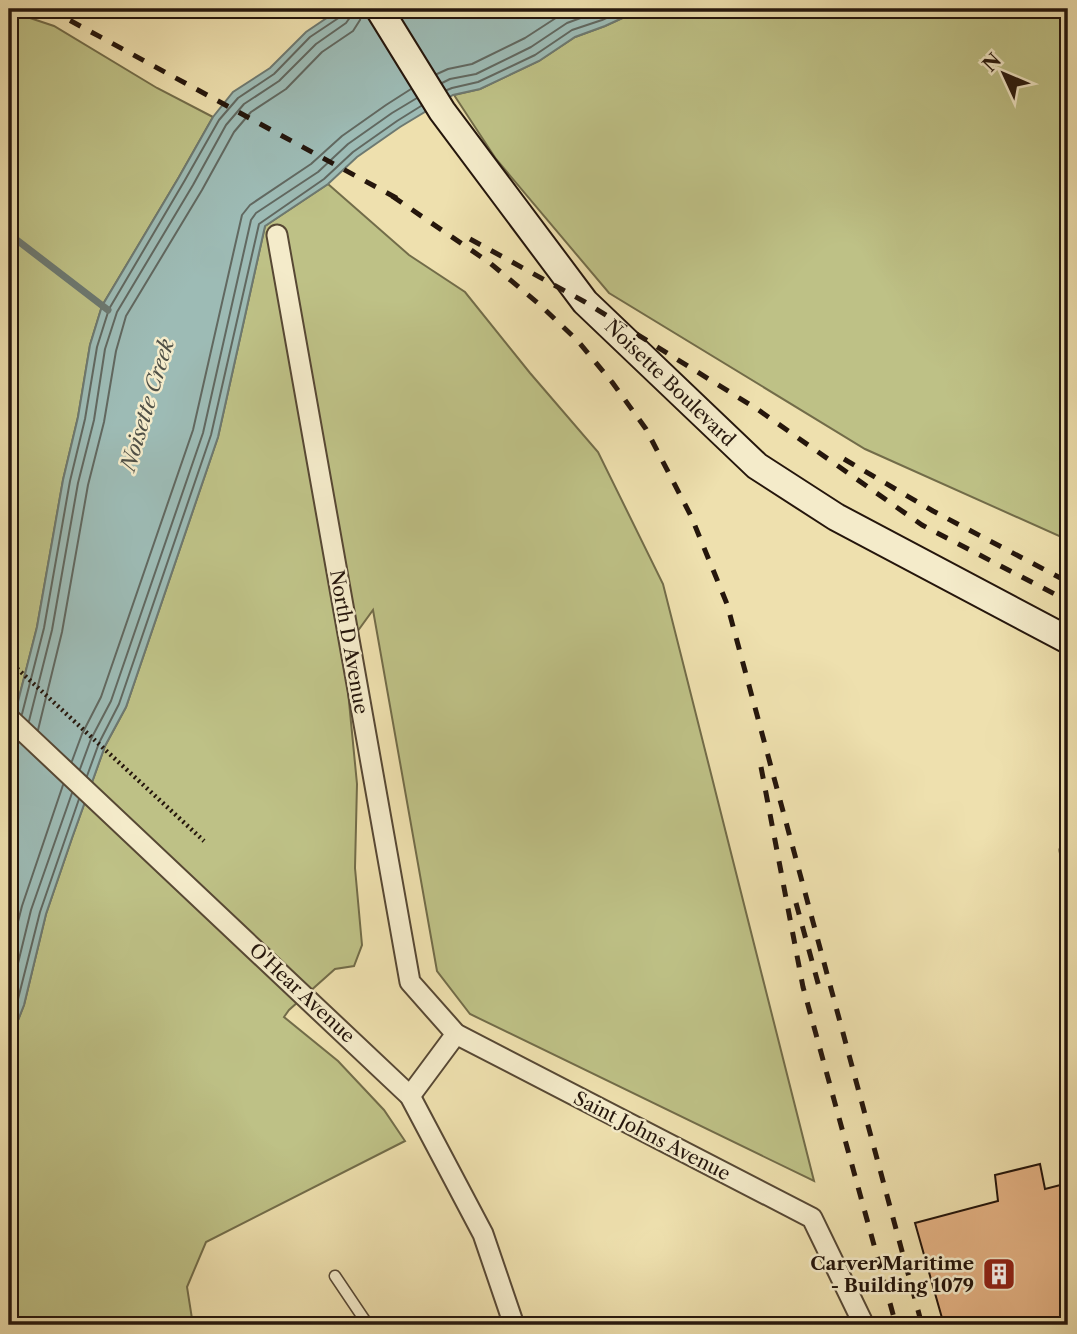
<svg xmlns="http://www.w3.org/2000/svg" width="1077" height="1334" viewBox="0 0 1077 1334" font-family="'Libre Caslon Text',serif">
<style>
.green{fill:#bec186;stroke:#726c49;stroke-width:2}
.water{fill:#9dbbb5;stroke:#6d7971;stroke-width:2}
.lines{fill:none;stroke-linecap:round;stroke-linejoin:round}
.shore{stroke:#616860;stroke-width:2}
.stream{stroke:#6d7971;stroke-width:7}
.building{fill:#e4b385;stroke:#25160c;stroke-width:2}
.lane-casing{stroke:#574834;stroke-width:13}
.street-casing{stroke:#574834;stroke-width:23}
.secondary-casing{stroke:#25160c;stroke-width:30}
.path{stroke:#25160c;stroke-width:4.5;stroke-dasharray:2 3.5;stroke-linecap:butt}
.lane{stroke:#f4ebca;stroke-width:10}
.street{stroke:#f4ebca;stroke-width:19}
.secondary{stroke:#f4ebca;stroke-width:26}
.rail{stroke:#25160c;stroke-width:5;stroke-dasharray:12 12;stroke-linecap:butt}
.labels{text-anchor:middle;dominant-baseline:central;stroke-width:5;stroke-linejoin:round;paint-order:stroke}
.street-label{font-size:19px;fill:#25160c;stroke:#f4ebca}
.poi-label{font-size:19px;font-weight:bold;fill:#25160c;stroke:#f4ebca;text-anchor:end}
.water-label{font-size:21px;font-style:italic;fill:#4f5047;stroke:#f4ebca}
</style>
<rect width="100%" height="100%" fill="#eee0ae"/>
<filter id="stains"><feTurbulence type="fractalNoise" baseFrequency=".00286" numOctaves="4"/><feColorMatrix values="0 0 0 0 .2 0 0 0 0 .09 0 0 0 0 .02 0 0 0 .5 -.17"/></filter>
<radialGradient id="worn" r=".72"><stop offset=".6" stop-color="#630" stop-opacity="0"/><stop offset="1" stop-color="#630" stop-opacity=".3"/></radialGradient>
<g class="green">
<path d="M642 9H1068V540L865 449 609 293 496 159 454 95 480 89 539 61 575 37 605 26Z"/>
<path d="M9 11 54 26 157 88 213 117 179 177 102 306 90 345 78 417 63 480 37 627 9 737Z"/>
<path d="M328 184 409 255 465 292 530 373 598 452 663 584 814 1181 470 1014 437 971 373 610 344 650 357 784 355 868 362 945 354 966 335 969 289 1010 284 1017 338 1061 384 1110 405 1141 206 1242 187 1287 193 1325H9V1043L24 1005 46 914 72 838 105 746 126 707 218 437 265 226Z"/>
</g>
<path class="water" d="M340 9H642L605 26 575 37 539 61 480 89 453 95 400 127 357 157 328 184 265 226 218 437 126 707 105 746 72 838 46 914 24 1005 9 1043V737L37 627 63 480 78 417 90 345 102 306 179 177 213 117 233 92 270 68 306 32Z"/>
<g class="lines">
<g class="shore">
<path d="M437 74 448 69 472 64 525 38 562 14 576 9"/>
<path d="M442 83 450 79 476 74 531 47 567 23 605 9"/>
<path d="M447 90 452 88 478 82 535 55 572 30 602 20 626 9"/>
<path d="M22 714 44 628 70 481 85 419 97 347 109 309 185 180 219 120 238 98 274 74 310 37 340 17 343 9"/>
<path d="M29 721 52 630 78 483 94 420 105 349 117 312 193 185 226 125 244 104 279 81 316 44 346 23 351 16V9"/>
<path d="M38 730 62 632 88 485 104 422 116 351 126 316 202 190 234 132 251 112 286 89 322 52 353 31 360 20 362 9"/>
<path d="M72 761 82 734 101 697 193 430 242 215 250 205 311 164 342 136 386 105 411 89"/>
<path d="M80 769 91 739 111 701 203 433 251 220 256 213 318 172 348 144 392 113 417 98"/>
<path d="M87 776 99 743 119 704 211 435 259 224 324 179 353 152 397 121 421 106"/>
<path d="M9 957 22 906 63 785"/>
<path d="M9 1000 31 910 72 793"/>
<path d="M9 1024 17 1003 40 912 79 799"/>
</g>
<path class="stream" d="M9 234 108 310"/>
</g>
<path class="building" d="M1040 1164 1045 1189 1068 1183V1325H944L915 1223 998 1201 995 1175Z"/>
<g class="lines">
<defs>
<g id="lane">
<path d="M1068 843 1065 850 1068 869"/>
<path d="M335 1276 368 1325"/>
</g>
<g id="street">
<path d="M277 235 410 982 456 1034 812 1218 864 1325"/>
<path d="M9 718 410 1096 483 1234 514 1325"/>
<path d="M410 1096 456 1034"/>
</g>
<path id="secondary" d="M379 9 442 111 585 302 757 466 836 517 1068 640"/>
</defs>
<use href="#lane" class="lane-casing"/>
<use href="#street" class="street-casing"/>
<use href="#secondary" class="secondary-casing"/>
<path class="path" d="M9 661 204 841"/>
<use href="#lane" class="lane"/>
<use href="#street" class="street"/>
<use href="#secondary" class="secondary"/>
<g class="rail">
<path d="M49 9 400 200"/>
<path d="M392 196 490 263 539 304 577 340 612 382 646 429 691 516 727 604 922 1325"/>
<path d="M470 239 585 302 757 409 922 525 1068 601"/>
<path d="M844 459 933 511 1068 582"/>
<path d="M761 767 803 987 896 1325"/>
<path d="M796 903 821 994"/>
</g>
</g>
<defs>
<symbol id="building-square" viewBox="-11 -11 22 22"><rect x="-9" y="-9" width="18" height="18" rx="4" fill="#8f2418" stroke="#f4ebca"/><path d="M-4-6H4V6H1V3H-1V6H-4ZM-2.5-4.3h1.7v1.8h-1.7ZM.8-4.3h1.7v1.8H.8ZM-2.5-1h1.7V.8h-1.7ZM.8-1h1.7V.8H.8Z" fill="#fff"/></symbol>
</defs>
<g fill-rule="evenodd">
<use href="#building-square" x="980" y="1255" width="38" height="38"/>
</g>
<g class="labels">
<g class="street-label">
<text transform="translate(670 383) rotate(44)">Noisette Boulevard</text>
<text transform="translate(349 642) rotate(80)">North D Avenue</text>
<text transform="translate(302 993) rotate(43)">O'Hear Avenue</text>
<text transform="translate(652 1136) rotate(27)">Saint Johns Avenue</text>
</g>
<g class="poi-label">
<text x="974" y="1263">Carver Maritime<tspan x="974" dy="22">- Building 1079</tspan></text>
</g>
<g class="water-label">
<text transform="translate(147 405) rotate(-73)">Noisette Creek</text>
</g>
</g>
<rect width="1077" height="1334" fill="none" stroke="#eee0ae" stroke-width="35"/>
<rect x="10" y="10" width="1056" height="1313" fill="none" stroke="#25160c" stroke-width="3.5"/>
<rect x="18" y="18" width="1042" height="1299" fill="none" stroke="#25160c" stroke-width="2"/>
<g transform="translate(1004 74) rotate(314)" stroke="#f4ebca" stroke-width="5" paint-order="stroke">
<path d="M0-5L12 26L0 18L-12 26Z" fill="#25160c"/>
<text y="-10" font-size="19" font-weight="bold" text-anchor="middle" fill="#25160c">N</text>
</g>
<rect width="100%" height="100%" filter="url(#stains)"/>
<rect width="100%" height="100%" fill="url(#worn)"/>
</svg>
